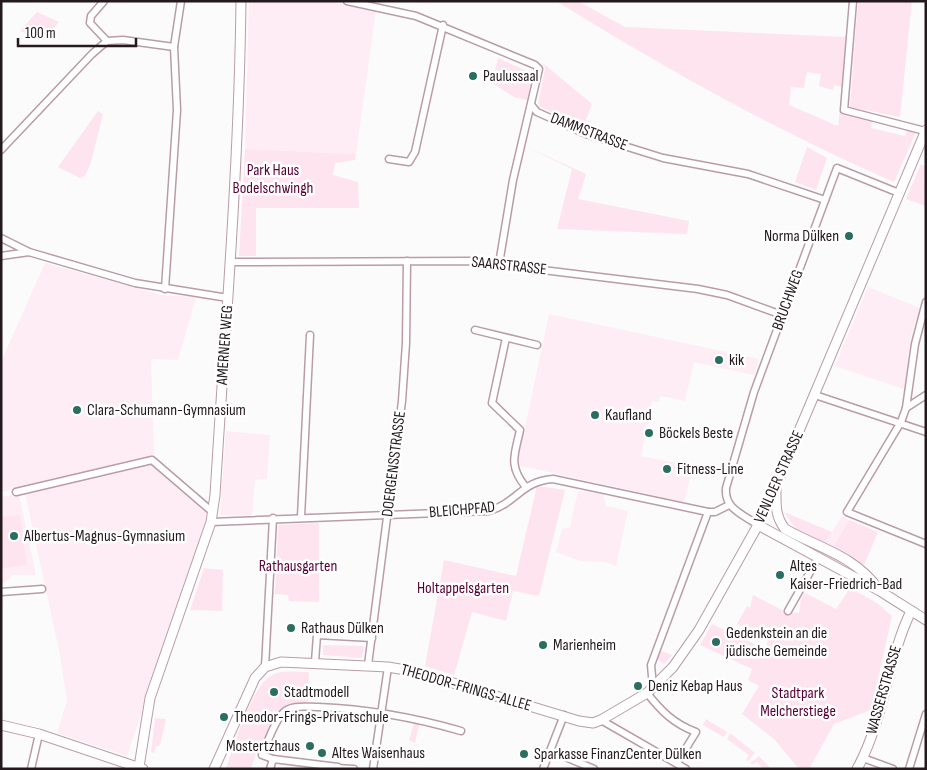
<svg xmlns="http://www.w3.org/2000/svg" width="927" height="770" viewBox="0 0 927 770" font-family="'Sofia Sans Condensed',sans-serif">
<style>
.built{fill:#feedf4}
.green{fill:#fee4ef}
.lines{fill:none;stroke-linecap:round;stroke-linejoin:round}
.street-casing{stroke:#ba9ca8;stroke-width:9}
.secondary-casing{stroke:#ba9ca8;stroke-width:11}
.street{stroke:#fff;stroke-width:6}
.secondary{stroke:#fff;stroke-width:9}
.poi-dot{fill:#296e61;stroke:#fff;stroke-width:2}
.labels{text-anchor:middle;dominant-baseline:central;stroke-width:5;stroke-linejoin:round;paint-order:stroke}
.poi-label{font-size:16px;fill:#24191d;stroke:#fff;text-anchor:start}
.street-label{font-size:16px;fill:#24191d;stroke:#fff}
.park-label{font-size:16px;fill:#590036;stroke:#fff}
</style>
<rect width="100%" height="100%" fill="#fbfbfb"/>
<g class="built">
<path d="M249 1H327L376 10 356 154 245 149Z"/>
<path d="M45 263 161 295 196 297 178 360 151 359 154 457 1 492V362Z"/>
<path d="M868 287 920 308 911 335 904 389 835 366Z"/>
<path d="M549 314 759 359 754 375 694 362 685 401 660 396 659 402 652 401 641 456 693 466 684 502 517 465Z"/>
<path d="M226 431 270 435 267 479 255 480 252 515H220Z"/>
<path d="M152 464 203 507 207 517 127 756 57 733 67 701 60 655 25 493Z"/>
<path d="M578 491 603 494 606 506 628 511 616 566 605 562 580 561 556 552 562 529 570 527Z"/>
<path d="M19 494 36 575H12L1 586V497Z"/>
<path d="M842 516 849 520 833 547 825 543Z"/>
</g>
<g class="green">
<path d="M556 1H578L625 27 846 37 842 87 834 85 833 90 819 86 821 74 807 72 804 88 791 87 789 105 838 126 840 108 843 113 872 121 871 128 905 136 907 130 916 132 894 182C777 131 664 68 556 1Z"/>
<path d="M858 1H912L900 117 850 107Z"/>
<path d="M37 12 59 22 43 40 20 31Z"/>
<path d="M498 58 533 74 527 100 514 97 492 83Z"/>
<path d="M544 64 592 104 583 127 541 107 538 104 545 69Z"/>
<path d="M98 111 103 114 91 162 85 176 80 178 58 167Z"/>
<path d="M523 145 586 174 578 199 689 221 687 234 557 229 572 169Z"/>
<path d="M807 147 827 158 816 190 795 182Z"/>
<path d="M245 149 356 154 355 160 335 163 333 175 358 182 359 208H256V256H239Z"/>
<path d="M921 164 926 167V206L906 199Z"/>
<path d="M537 486 565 490 539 596 513 591 506 621 472 612 454 675 425 666 444 560 516 576Z"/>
<path d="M784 512 832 532 825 543 795 528Z"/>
<path d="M20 515 27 565 1 569V517Z"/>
<path d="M849 520 878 532 864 565 833 547Z"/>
<path d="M319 523V602L289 601 288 595 275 594 278 525Z"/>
<path d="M204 568 223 570 222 611 190 610Z"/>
<path d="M850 588 877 603 892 616 871 710 834 724 809 769H799L775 740 742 714 759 686 748 680 752 669 700 645 712 624 765 649 768 641 737 624 747 606 750 608 753 595 786 612 799 613 801 599 805 593 836 609Z"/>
<path d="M323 645 364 646 362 658 323 655Z"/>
<path d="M659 650 672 655 664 664 656 658Z"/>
<path d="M309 672 308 705 289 704 283 708 261 754 256 753 251 769H226C234 745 251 685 274 674 284 670 299 672 309 672Z"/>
<path d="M155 718 166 719 160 746H156L154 753 151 752Z"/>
<path d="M706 719 727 732 724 737 703 725Z"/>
<path d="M415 720 420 721 415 743 409 740Z"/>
<path d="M730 733 755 753 748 761 746 760 749 755 727 739Z"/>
<path d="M759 756 771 769H763L757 762 752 765 750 763Z"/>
</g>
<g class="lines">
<defs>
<g id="street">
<path d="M104 1 91 16 90 23 107 41"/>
<path d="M347 1 416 16 535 65 539 69 513 180 499 264"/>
<path d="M853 1 844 110 925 131"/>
<path d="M532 106 537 112 586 134 663 158 748 174 825 200"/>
<path d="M1 150 92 54 107 41 123 40 174 47"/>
<path d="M389 159 409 162 415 152 443 25"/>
<path d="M1 238 29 252"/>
<path d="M1 256 29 252 135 283 228 298"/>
<path d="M231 262 470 261 698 289 727 295 782 315"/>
<path d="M165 289 177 110 174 47 181 1"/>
<path d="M475 330 537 345"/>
<path d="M506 338 492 403 520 430C515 454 508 465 525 486"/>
<path d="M815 395 926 432"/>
<path d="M926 395 906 408 901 422 847 512 926 544"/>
<path d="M906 408 915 344 926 302"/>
<path d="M16 492 152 460 209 509H213"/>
<path d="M301 517 310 335"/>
<path d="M211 522 489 511C517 503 521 481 553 479L708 512H715L729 505"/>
<path d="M758 525C742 514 724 508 726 488L754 392 837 168 899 193"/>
<path d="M1 592 42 589"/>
<path d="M788 611 818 558"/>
<path d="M315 662 317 635 372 638"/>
<path d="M368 665 402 401 406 343 407 261"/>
<path d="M265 667 273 518"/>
<path d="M653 687 651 665 708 512"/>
<path d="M647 693C661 711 674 724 696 732L677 763"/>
<path d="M601 720 686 769"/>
<path d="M551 751 594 769"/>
<path d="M863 758 893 769"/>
<path d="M273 759 262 755C268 742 273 724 282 714 290 704 307 707 318 707 368 709 413 717 461 731"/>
<path d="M335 768 354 769"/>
<path d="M31 769 39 734"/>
<path d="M270 769 273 759 338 767"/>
<path d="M373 769 388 667"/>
<path d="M543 769 564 715"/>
<path d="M909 769 926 714"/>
</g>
<g id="secondary">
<path d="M776 489C776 505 775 516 785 529 817 547 857 557 878 589"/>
<path d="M758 525 880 591 926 620"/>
<path d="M1 725 39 734 143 769"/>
<path d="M139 767 150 698 211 522 215 495C225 331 239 166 241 1"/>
<path d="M214 769 255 678 265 667 281 662 388 667 417 672 579 721 593 723 601 720 647 693 673 667 699 630 758 525 777 483 926 130"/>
<path d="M857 769C884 720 887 661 911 611"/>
</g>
</defs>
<use href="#street" class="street-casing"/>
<use href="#secondary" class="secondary-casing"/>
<use href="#street" class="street"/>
<use href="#secondary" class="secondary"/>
</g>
<g class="poi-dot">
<circle cx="473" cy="76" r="5"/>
<circle cx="849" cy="236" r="5"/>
<circle cx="719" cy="360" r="5"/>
<circle cx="77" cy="410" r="5"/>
<circle cx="595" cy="415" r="5"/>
<circle cx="649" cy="433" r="5"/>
<circle cx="667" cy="469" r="5"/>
<circle cx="14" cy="536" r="5"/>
<circle cx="780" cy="575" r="5"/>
<circle cx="291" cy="628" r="5"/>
<circle cx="716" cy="642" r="5"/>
<circle cx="543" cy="645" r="5"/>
<circle cx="638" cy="686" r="5"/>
<circle cx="274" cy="692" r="5"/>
<circle cx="224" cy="717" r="5"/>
<circle cx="310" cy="746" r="5"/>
<circle cx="322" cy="753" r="5"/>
<circle cx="524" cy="754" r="5"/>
</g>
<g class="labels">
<g class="poi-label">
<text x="483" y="76">Paulussaal</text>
<text x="839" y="236" text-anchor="end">Norma Dülken</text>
<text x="729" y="360">kik</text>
<text x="87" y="410">Clara-Schumann-Gymnasium</text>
<text x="605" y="415">Kaufland</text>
<text x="659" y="433">Böckels Beste</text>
<text x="677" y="469">Fitness-Line</text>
<text x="24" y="536">Albertus-Magnus-Gymnasium</text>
<text x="790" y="566">Altes<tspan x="790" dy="18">Kaiser-Friedrich-Bad</tspan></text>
<text x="301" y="628">Rathaus Dülken</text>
<text x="726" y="633">Gedenkstein an die<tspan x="726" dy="18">jüdische Gemeinde</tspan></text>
<text x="553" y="645">Marienheim</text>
<text x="648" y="686">Deniz Kebap Haus</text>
<text x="284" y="692">Stadtmodell</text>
<text x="234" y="717">Theodor-Frings-Privatschule</text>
<text x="300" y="746" text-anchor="end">Mostertzhaus</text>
<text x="332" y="753">Altes Waisenhaus</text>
<text x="534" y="754">Sparkasse FinanzCenter Dülken</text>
</g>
<g class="street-label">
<text transform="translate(589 132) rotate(21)">DAMMSTRASSE</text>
<text transform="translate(509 266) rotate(6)">SAARSTRASSE</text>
<text transform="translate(788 300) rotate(-70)">BRUCHWEG</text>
<text transform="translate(225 345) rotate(-86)">AMERNER WEG</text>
<text transform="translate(394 464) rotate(-83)">DOERGENSSTRASSE</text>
<text transform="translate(779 477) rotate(-66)">VENLOER STRASSE</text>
<text transform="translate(462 510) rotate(-5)">BLEICHPFAD</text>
<text transform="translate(466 688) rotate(16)">THEODOR-FRINGS-ALLEE</text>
<text transform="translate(884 690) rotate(-74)">WASSERSTRASSE</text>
</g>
<g class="park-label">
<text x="273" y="170">Park Haus<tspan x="273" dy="18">Bodelschwingh</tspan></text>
<text x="298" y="566">Rathausgarten</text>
<text x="463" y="588">Holtappelsgarten</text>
<text x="798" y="693">Stadtpark<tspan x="798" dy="18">Melcherstiege</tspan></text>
</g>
</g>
<rect width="927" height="770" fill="none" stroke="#24191d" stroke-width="5"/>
<path d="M18 38v8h118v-8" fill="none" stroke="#24191d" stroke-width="2.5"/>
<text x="25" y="38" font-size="15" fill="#24191d" stroke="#ffffff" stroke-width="4" paint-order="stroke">100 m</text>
</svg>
